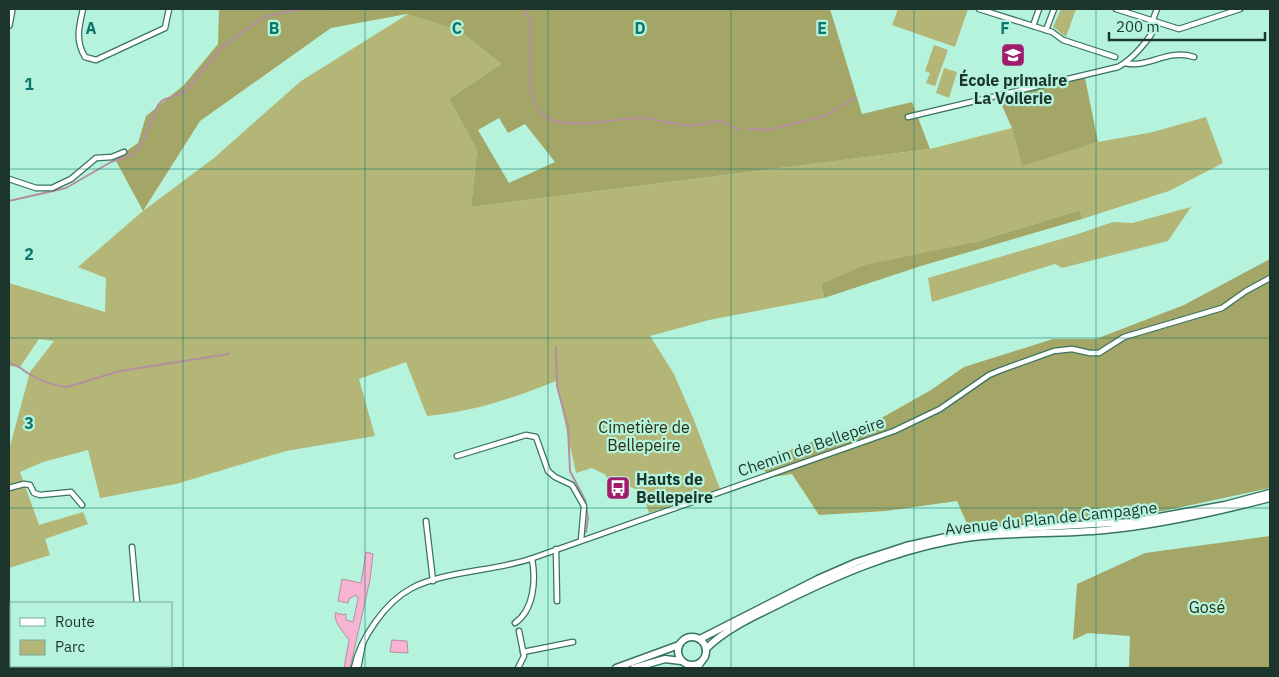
<svg xmlns="http://www.w3.org/2000/svg" width="1279" height="677" viewBox="0 0 1279 677" font-family="'IBM Plex Sans',sans-serif">
<style>
.green{fill:#b3b676}
.forest{fill:#a4a667;fill-rule:evenodd}
.water{fill:#f6b4d2;stroke:#b58ea0}
.lines{fill:none;stroke-linecap:round;stroke-linejoin:round}
.stream{stroke:#b58ea0;stroke-width:2}
.minor-casing{stroke:#397461;stroke-width:7}
.tertiary-casing{stroke:#397461;stroke-width:8}
.secondary-casing{stroke:#397461;stroke-width:9}
.minor{stroke:#fff;stroke-width:4.5}
.tertiary{stroke:#fff;stroke-width:5.5}
.secondary{stroke:#fff;stroke-width:6}
.grid{fill:none;stroke:#0f766e;stroke-width:1;stroke-opacity:0.55}
.labels{text-anchor:middle;dominant-baseline:central;stroke-width:4.5;stroke-linejoin:round;paint-order:stroke}
.poi-label{font-size:16px;font-weight:bold;fill:#1c352d;stroke:#b6f3dd}
.park-label{font-size:16px;fill:#2c2d10;stroke:#b6f3dd}
.street-label{font-size:16px;fill:#1c352d;stroke:#b6f3dd}
.grid-label{font-size:16px;text-anchor:middle;font-weight:bold;fill:#0f766e;stroke:#b6f3dd;stroke-width:4.5;stroke-linejoin:round;paint-order:stroke}
</style>
<rect width="100%" height="100%" fill="#b6f3dd"/>
<g class="green">
<path d="M898 9H968L955 47 892 25Z"/>
<path d="M1061 9H1076L1066 37 1053 27Z"/>
<path d="M408 14 460 31 501 64 449 99 477 150 471 207 930 149 1012 128 1022 165 1098 142 1153 132 1206 117 1223 163 1169 191 1082 219 1080 210 976 242 821 284 824 298 709 320 650 336 674 374 694 420 720 489 649 513 642 492 626 485 619 487 608 482 606 475 592 468 576 473 556 381C514 398 472 412 427 416L406 362 359 379 375 436 286 451 176 484 100 498 88 450 43 462 20 472 39 525 83 512 88 524 45 539 50 555 9 568V450L30 372 54 341 39 339 20 367 9 366V283L105 312 106 278 78 267 143 211 214 158 301 81Z"/>
<path d="M934 45 948 50 935 86 926 83 930 73 925 71Z"/>
<path d="M944 68 957 72 949 98 936 93Z"/>
<path d="M1191 207 1168 241 1062 268 1055 264 932 302 928 278 1078 234 1113 222 1132 223Z"/>
</g>
<g class="forest">
<path d="M219 9H830L862 114 912 102 930 149 471 207 477 150 449 99 501 64 460 31 407 14 331 28 200 121 143 211 115 159 138 143 146 116 184 85 218 44ZM499 118 508 133 525 124 555 162 509 183 478 130Z"/>
<path d="M1085 78 1098 142 1022 166 1012 128 999 99Z"/>
<path d="M1080 210 1082 219 921 266 824 298 821 284 865 265 976 242Z"/>
<path d="M1270 259V488L1163 511 1088 521 968 526 957 501 886 511 819 515 792 474 773 477 756 465 804 444 862 429 931 390 964 367 1053 339H1096L1184 305Z"/>
<path d="M1270 536V668H1129L1130 636 1088 633 1073 640 1077 584 1145 553Z"/>
</g>
<g class="water">
<path d="M366 552 373 554 370 580 350 668H344L349 640C344 632 332 621 336 612L339 615 340 613 342 615 346 614V620L353 622 358 599 356 595 349 599 348 603 338 601 342 579 361 583Z"/>
<path d="M392 640 407 641 408 653 390 652Z"/>
</g>
<g class="lines">
<g class="stream">
<path d="M525 9C527 14 530 21 531 27 532 50 525 88 538 109 553 135 614 118 639 118 658 117 677 128 696 125 703 125 710 120 718 121 727 122 733 129 742 129"/>
<path d="M749 129 768 130 824 116 855 98"/>
<path d="M9 201 66 188 111 162 134 154 143 142 158 105 163 100 185 92 221 48 264 17 294 10 325 9"/>
<path d="M556 347 557 386 568 427 570 471 585 500 588 518 586 532"/>
<path d="M9 363C22 366 23 372 33 376 42 381 56 386 67 387L120 371 229 354"/>
</g>
<defs>
<g id="minor">
<path d="M83 9C79 27 75 40 85 57L96 60 165 28 169 9"/>
<path d="M979 9 1052 32 1063 40 1115 57"/>
<path d="M1116 9 1179 29 1240 9"/>
<path d="M1152 22 1157 9"/>
<path d="M1033 26 1039 9"/>
<path d="M1046 30 1054 9"/>
<path d="M1125 63C1147 69 1168 48 1194 57"/>
<path d="M908 117 1118 67C1133 59 1150 39 1157 24"/>
<path d="M9 179 36 188H52L71 179 96 158 112 157 124 152"/>
<path d="M457 456 526 435 536 437 548 471 555 477 572 485 584 506 581 540"/>
<path d="M9 488 24 484 30 485 34 493 40 495 71 492 82 505"/>
<path d="M426 521 433 581"/>
<path d="M132 547 137 603"/>
<path d="M556 549 557 601"/>
<path d="M515 623C534 610 536 580 532 559"/>
<path d="M523 652 573 642"/>
<path d="M146 666 147 668"/>
<path d="M690 666 691 668"/>
<path d="M354 668C360 639 385 602 412 588 444 571 497 571 533 558 654 516 774 473 894 431L940 409 989 375 1001 370 1054 351 1072 349 1090 353H1099L1124 337 1222 308 1246 291 1270 278"/>
<path d="M358 668 363 643"/>
<path d="M518 668 524 656 519 631"/>
<path d="M698 668 702 662"/>
</g>
<path id="tertiary" d="M9 25 12 9"/>
<g id="secondary">
<circle cx="692" cy="651" r="14"/>
<path d="M700 639 818 579 857 562 906 546 973 531 1131 522 1225 505 1270 493"/>
<path d="M706 649C726 628 758 615 783 602 836 576 891 552 949 541 1000 531 1052 535 1104 530 1160 525 1216 512 1270 498"/>
<path d="M616 668 679 645"/>
<path d="M634 668 665 659 681 661"/>
</g>
</defs>
<use href="#minor" class="minor-casing"/>
<use href="#tertiary" class="tertiary-casing"/>
<use href="#secondary" class="secondary-casing"/>
<use href="#minor" class="minor"/>
<use href="#tertiary" class="tertiary"/>
<use href="#secondary" class="secondary"/>
</g>
<path class="grid" d="M183 9V668M365 9V668M548 9V668M731 9V668M914 9V668M1096 9V668M9 169H1270M9 338H1270M9 508H1270"/>
<defs>
<symbol id="school-square" viewBox="-11 -11 22 22"><rect x="-9" y="-9" width="18" height="18" rx="4" fill="#a11d6b" stroke="#b6f3dd"/><path d="M0-5L7-2L0 1L-7-2ZM-4 1L0 2.5L4 1V4Q0 6-4 4Z" fill="#fff"/></symbol>
<symbol id="bus-square" viewBox="-11 -11 22 22"><rect x="-9" y="-9" width="18" height="18" rx="4" fill="#a11d6b" stroke="#b6f3dd"/><path d="M-5-6H5V4H4V6H2V4H-2V6H-4V4H-5ZM-3.5-4V0h7V-4ZM-3.5 1.2v1.5H-2V1.2ZM2 1.2v1.5H3.5V1.2Z" fill="#fff"/></symbol>
</defs>
<g fill-rule="evenodd">
<use href="#school-square" x="999" y="41" width="28" height="28"/>
<use href="#bus-square" x="604" y="474" width="28" height="28"/>
</g>
<g class="labels">
<g class="poi-label">
<text x="1013" y="80">École primaire<tspan x="1013" dy="18">La Voilerie</tspan></text>
<text x="636" y="479" text-anchor="start">Hauts de<tspan x="636" dy="18">Bellepeire</tspan></text>
</g>
<g class="park-label">
<text x="644" y="427">Cimetière de<tspan x="644" dy="18">Bellepeire</tspan></text>
<text x="1207" y="607">Gosé</text>
</g>
<g class="street-label">
<text transform="translate(811 446) rotate(-19)">Chemin de Bellepeire</text>
<text transform="translate(1051 518) rotate(-6)">Avenue du Plan de Campagne</text>
</g>
</g>
<g class="grid-label">
<text x="91" y="34">A</text>
<text x="274" y="34">B</text>
<text x="457" y="34">C</text>
<text x="640" y="34">D</text>
<text x="822" y="34">E</text>
<text x="1005" y="34">F</text>
<text x="29" y="90">1</text>
<text x="29" y="260">2</text>
<text x="29" y="429">3</text>
</g>
<rect width="1279" height="677" fill="none" stroke="#1c352d" stroke-width="20"/>
<rect x="10" y="602" width="162" height="65" fill="#b6f3dd" stroke="#78a797"/>
<rect x="20" y="618" width="25" height="8" fill="#ffffff" stroke="#78a797"/>
<text x="55" y="627" font-size="15" fill="#1c352d">Route</text>
<rect x="20" y="640" width="25" height="15" fill="#b3b676" stroke="#78a797"/>
<text x="55" y="652" font-size="15" fill="#1c352d">Parc</text>
<path d="M1109 32v8h156v-8" fill="none" stroke="#1c352d" stroke-width="2.5"/>
<text x="1116" y="32" font-size="15" fill="#1c352d" stroke="#b6f3dd" stroke-width="4" paint-order="stroke">200 m</text>
</svg>
